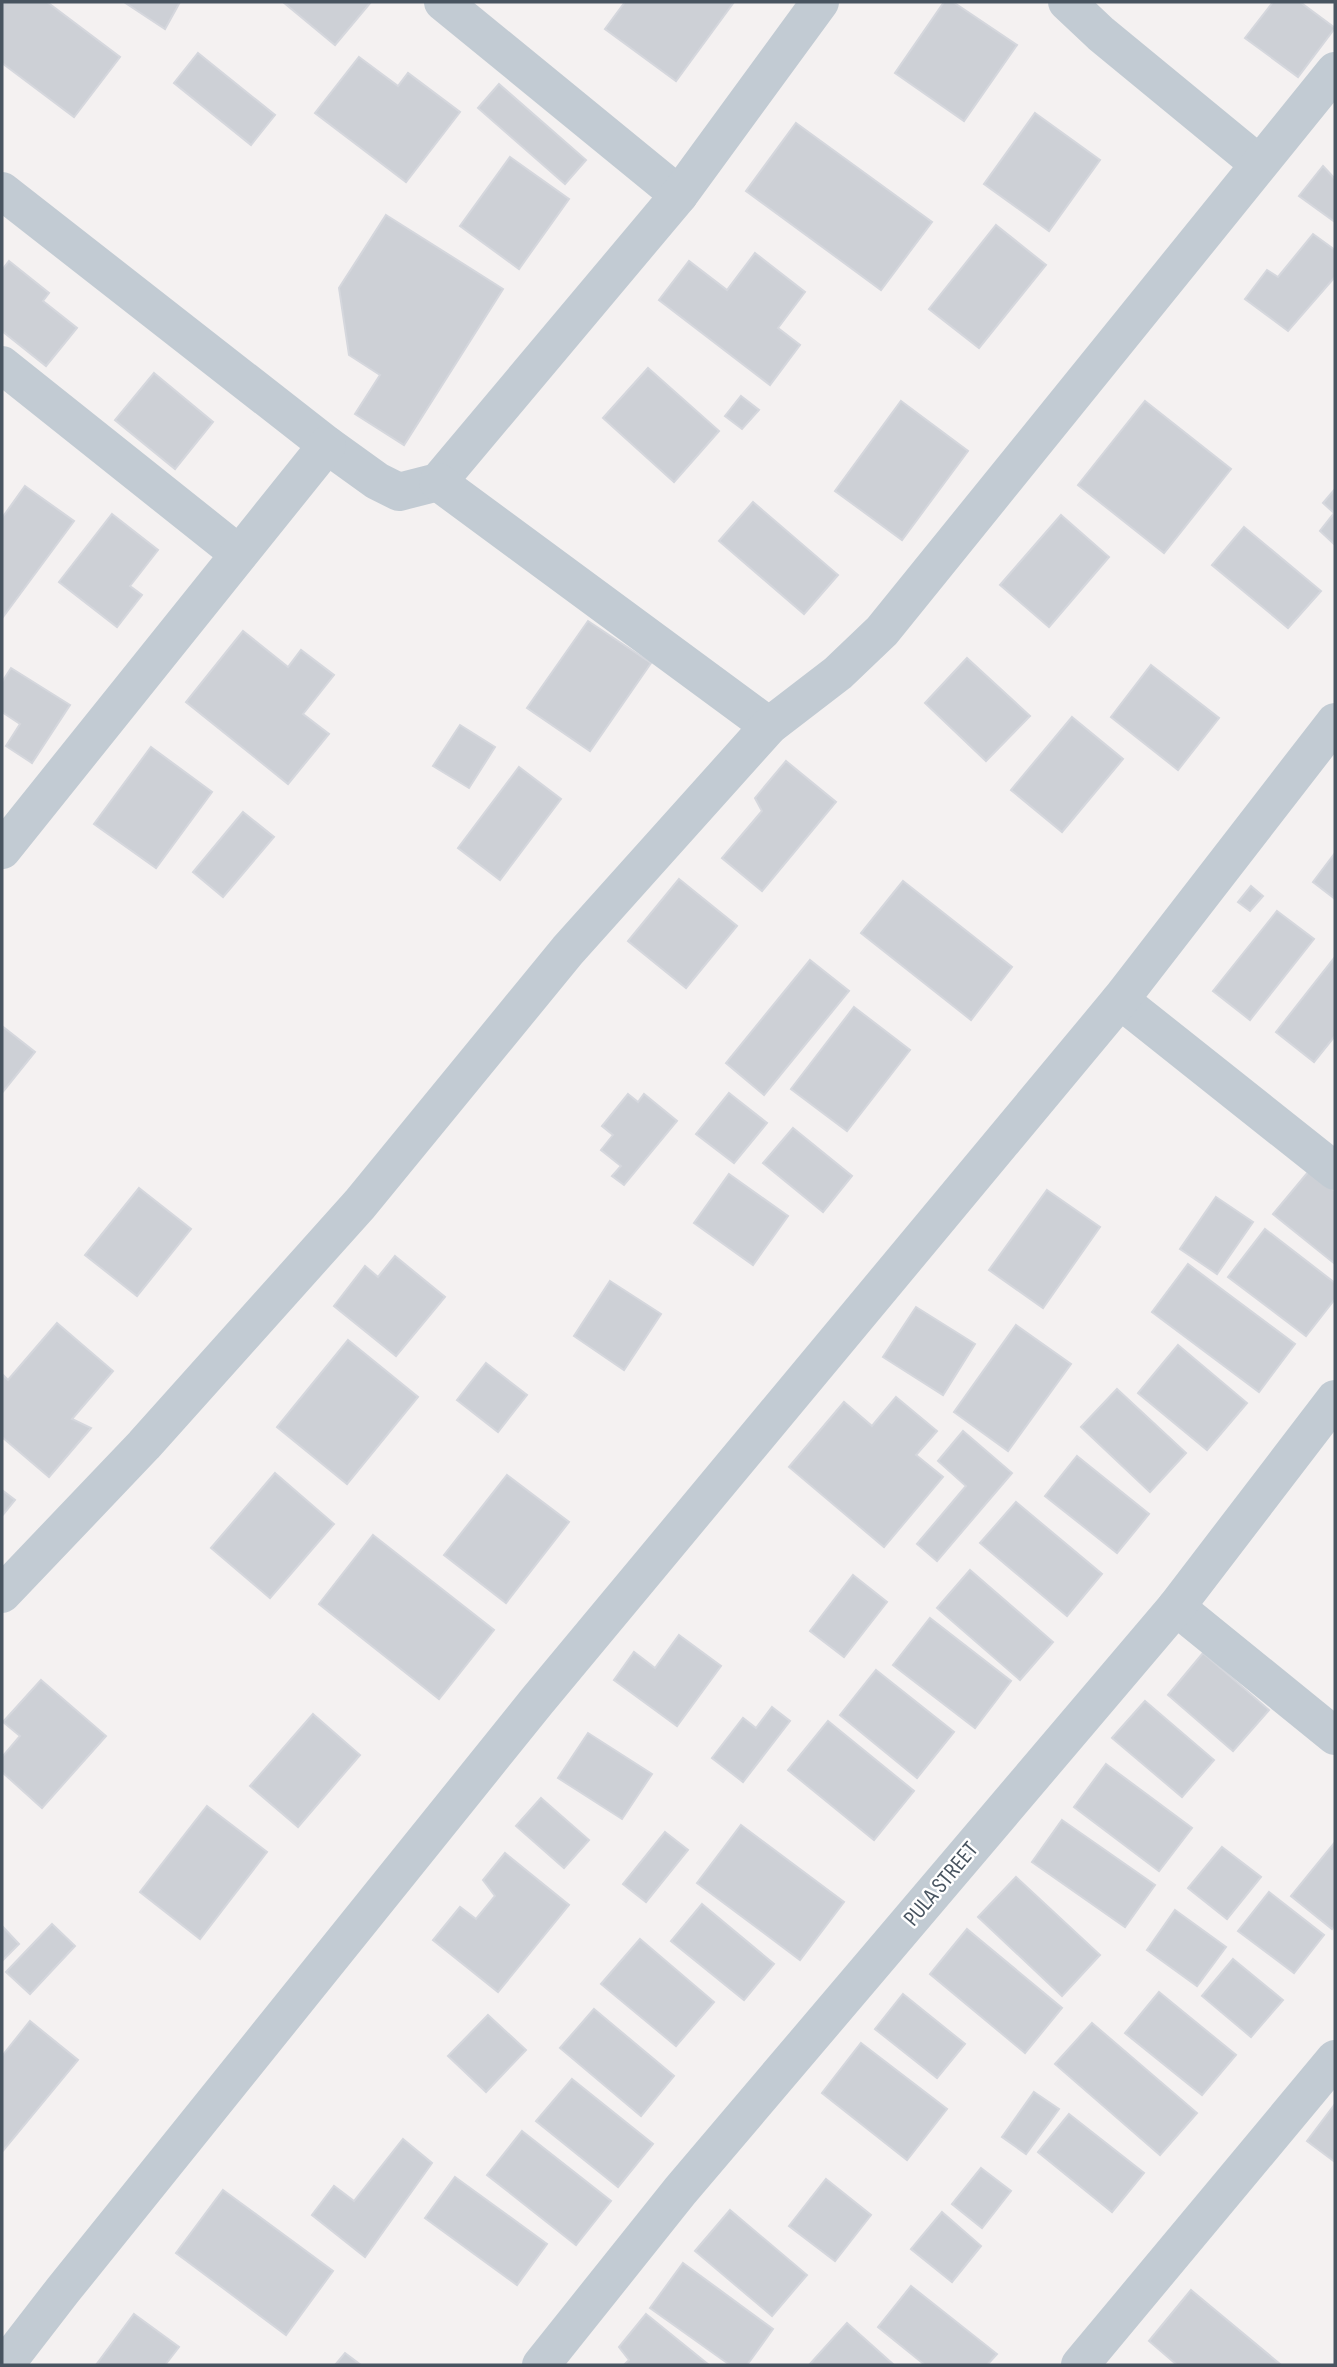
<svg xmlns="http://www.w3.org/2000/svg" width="1337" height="2367" viewBox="0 0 1337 2367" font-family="'Sofia Sans Condensed',sans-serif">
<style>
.building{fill:#cdd0d6;stroke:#d5d7dd;stroke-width:2}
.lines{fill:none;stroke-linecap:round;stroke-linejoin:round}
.minor{stroke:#c2cbd3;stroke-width:38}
.labels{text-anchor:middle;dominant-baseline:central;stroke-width:5;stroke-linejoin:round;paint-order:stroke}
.street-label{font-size:23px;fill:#485460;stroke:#fff}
</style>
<rect width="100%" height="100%" fill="#f4f1f1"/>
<g class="building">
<path d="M2 2H47L120 57 74 117 2 63Z"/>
<path d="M124 2H180L165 29Z"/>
<path d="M283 2H371L335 45Z"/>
<path d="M625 2H734L676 81 605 29Z"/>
<path d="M944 2H953L1017 45 964 121 895 73Z"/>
<path d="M1273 2H1300L1335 28 1298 77 1245 38Z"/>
<path d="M198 53 275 115 251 145 174 83Z"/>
<path d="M359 57 398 86 408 73 460 112 406 182 315 113Z"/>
<path d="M499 84 586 160 565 184 478 108Z"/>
<path d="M1035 113 1100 160 1049 231 984 184Z"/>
<path d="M796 123 932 222 881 290 746 191Z"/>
<path d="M510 157 569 199 519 269 460 226Z"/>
<path d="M1323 166 1335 179V222L1299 196Z"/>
<path d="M386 215 503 289 404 445 355 414 380 375 349 355 339 288Z"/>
<path d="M996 225 1046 265 979 348 929 309Z"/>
<path d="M1313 234 1335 250V277L1288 331 1245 299 1267 270 1278 277Z"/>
<path d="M755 253 805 292 778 328 800 345 770 385 659 300 689 261 727 290Z"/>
<path d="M9 261 49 293 43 301 77 328 46 366 2 331V270Z"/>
<path d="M648 368 719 431 674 482 603 418Z"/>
<path d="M154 373 213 422 175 469 115 420Z"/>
<path d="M741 396 759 410 742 429 725 416Z"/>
<path d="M901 401 968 451 902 540 835 491Z"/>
<path d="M1145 401 1231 469 1164 553 1078 485Z"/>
<path d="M25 486 74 521 3 617 2 518Z"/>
<path d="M1335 489V545L1320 531 1334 513 1323 503Z"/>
<path d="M753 502 838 575 804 614 719 541Z"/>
<path d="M112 514 158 550 130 586 142 595 117 627 59 582Z"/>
<path d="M1061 515 1109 557 1049 627 1000 585Z"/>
<path d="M1244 527 1321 591 1288 628 1212 565Z"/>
<path d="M588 621 651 663 590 751 527 708Z"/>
<path d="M243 631 288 667 301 650 334 675 303 714 329 734 288 784 186 702Z"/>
<path d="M967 658 1030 716 986 761 925 703Z"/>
<path d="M1151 665 1219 718 1178 770 1111 717Z"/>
<path d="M11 668 70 705 32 763 6 746 20 724 2 712V682Z"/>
<path d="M1072 717 1123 759 1062 832 1011 790Z"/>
<path d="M460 725 495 747 469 788 433 766Z"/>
<path d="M151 747 212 792 156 868 94 824Z"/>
<path d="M786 761 836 802 762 891 722 858 762 811 755 798Z"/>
<path d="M519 767 561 799 500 880 458 848Z"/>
<path d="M243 812 274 837 223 897 193 872Z"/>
<path d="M1335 853V899L1313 882Z"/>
<path d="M679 879 737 926 686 988 628 941Z"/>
<path d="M903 881 1012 967 971 1020 861 933Z"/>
<path d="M1251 886 1263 896 1250 911 1238 902Z"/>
<path d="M1277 911 1314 939 1250 1020 1213 991Z"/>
<path d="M1335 957V1036L1314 1062 1276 1032Z"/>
<path d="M810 960 849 991 764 1095 726 1063Z"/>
<path d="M854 1007 910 1050 847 1131 791 1089Z"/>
<path d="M2 1026 35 1052 2 1093Z"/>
<path d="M729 1093 767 1123 734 1163 696 1134Z"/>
<path d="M628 1094 638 1102 644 1094 677 1121 624 1185 612 1176 621 1166 601 1150 613 1135 602 1126Z"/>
<path d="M793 1128 852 1176 823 1212 763 1163Z"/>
<path d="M1309 1171 1335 1191V1264L1273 1214Z"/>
<path d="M729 1174 788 1216 753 1265 694 1223Z"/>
<path d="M139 1188 191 1229 137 1296 85 1255Z"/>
<path d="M1047 1190 1100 1227 1043 1308 989 1270Z"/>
<path d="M1216 1197 1253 1222 1217 1274 1180 1249Z"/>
<path d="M1265 1229 1335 1283V1299L1306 1336 1228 1277Z"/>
<path d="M395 1256 445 1297 396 1356 334 1306 365 1266 378 1277Z"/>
<path d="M1188 1264 1295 1344 1259 1392 1152 1312Z"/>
<path d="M610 1281 661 1314 624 1370 574 1336Z"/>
<path d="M916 1307 975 1344 943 1395 883 1357Z"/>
<path d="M57 1323 113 1371 72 1419 91 1428 49 1477 2 1437V1374L8 1380Z"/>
<path d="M1016 1325 1071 1364 1008 1451 954 1412Z"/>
<path d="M348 1340 418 1397 347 1484 277 1427Z"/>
<path d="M1178 1345 1247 1403 1207 1450 1138 1393Z"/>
<path d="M486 1363 527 1395 498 1432 457 1400Z"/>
<path d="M1117 1389 1186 1453 1150 1492 1081 1427Z"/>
<path d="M896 1397 937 1431 916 1455 943 1477 884 1547 789 1467 844 1402 872 1426Z"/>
<path d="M963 1431 1012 1473 937 1561 917 1544 966 1486 938 1461Z"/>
<path d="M1077 1456 1149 1514 1117 1553 1045 1496Z"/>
<path d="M275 1473 334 1524 270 1598 211 1548Z"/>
<path d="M507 1475 569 1522 506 1603 444 1555Z"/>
<path d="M2 1490 15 1500 2 1516Z"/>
<path d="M1016 1502 1102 1574 1067 1616 980 1543Z"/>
<path d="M373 1535 494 1630 439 1699 319 1604Z"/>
<path d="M970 1570 1053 1642 1020 1680 937 1608Z"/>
<path d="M853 1575 887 1602 844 1657 810 1631Z"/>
<path d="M930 1618 1011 1681 975 1728 893 1665Z"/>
<path d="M679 1635 721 1666 677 1726 614 1680 634 1652 655 1668Z"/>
<path d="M1203 1653 1269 1710 1233 1751 1168 1695Z"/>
<path d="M876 1670 954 1732 917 1778 840 1715Z"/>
<path d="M41 1680 106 1736 42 1808 2 1772V1757L20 1736 3 1722Z"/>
<path d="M1145 1701 1214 1760 1182 1797 1112 1738Z"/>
<path d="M772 1707 790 1721 743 1782 712 1758 743 1718 756 1728Z"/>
<path d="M313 1714 360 1755 298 1827 250 1786Z"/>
<path d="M828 1721 914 1791 874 1840 788 1770Z"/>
<path d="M588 1733 652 1774 622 1819 558 1778Z"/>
<path d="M1106 1764 1192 1828 1159 1871 1074 1807Z"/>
<path d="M541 1798 589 1840 564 1868 516 1826Z"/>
<path d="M207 1806 267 1852 200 1939 140 1892Z"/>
<path d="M1062 1820 1155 1885 1125 1927 1032 1862Z"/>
<path d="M741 1825 844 1902 800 1960 697 1883Z"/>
<path d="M665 1832 688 1850 646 1902 623 1884Z"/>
<path d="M1335 1842V1925L1332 1929 1291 1896Z"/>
<path d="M1222 1847 1261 1877 1227 1919 1188 1888Z"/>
<path d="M505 1853 569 1905 498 1992 433 1940 460 1907 476 1919 495 1896 483 1880Z"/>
<path d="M1016 1877 1100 1955 1062 1996 978 1917Z"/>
<path d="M1269 1892 1324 1935 1294 1973 1238 1931Z"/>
<path d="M702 1904 774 1964 744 2000 671 1941Z"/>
<path d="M1175 1910 1226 1947 1197 1986 1147 1950Z"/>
<path d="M52 1924 75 1946 30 1994 6 1972Z"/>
<path d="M3 1927 19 1944 2 1961V1929Z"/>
<path d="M967 1929 1062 2008 1025 2053 930 1974Z"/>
<path d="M640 1939 714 2002 676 2046 601 1984Z"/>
<path d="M1233 1959 1283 2000 1251 2037 1202 1996Z"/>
<path d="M1159 1992 1236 2055 1202 2095 1125 2033Z"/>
<path d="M903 1994 965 2044 937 2078 875 2029Z"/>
<path d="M594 2009 674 2076 641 2116 560 2048Z"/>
<path d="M488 2015 526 2050 486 2092 448 2056Z"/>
<path d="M30 2021 78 2060 2 2152V2056Z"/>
<path d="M1092 2023 1197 2113 1160 2155 1055 2064Z"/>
<path d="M861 2043 947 2109 907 2160 822 2093Z"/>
<path d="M572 2079 653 2144 618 2187 536 2121Z"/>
<path d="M1034 2092 1059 2109 1026 2154 1002 2137Z"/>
<path d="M1335 2104V2162L1307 2141Z"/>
<path d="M1069 2114 1144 2173 1112 2212 1038 2152Z"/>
<path d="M522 2131 611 2201 576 2245 487 2175Z"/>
<path d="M403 2139 432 2163 365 2257 312 2215 334 2186 354 2201Z"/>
<path d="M981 2168 1011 2191 982 2228 952 2204Z"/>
<path d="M455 2177 547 2244 517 2285 425 2218Z"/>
<path d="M826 2179 871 2215 835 2261 789 2226Z"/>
<path d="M223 2190 333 2271 286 2335 176 2253Z"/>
<path d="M730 2210 807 2275 772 2316 695 2251Z"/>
<path d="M942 2212 981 2246 952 2282 911 2249Z"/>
<path d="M683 2263 773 2329 747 2365H730L650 2308Z"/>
<path d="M911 2286 997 2354 987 2365H925L878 2327Z"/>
<path d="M1191 2290 1280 2364 1177 2365 1149 2341Z"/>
<path d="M134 2314 179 2347 165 2365H96Z"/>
<path d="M646 2314 709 2365H624L629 2360 619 2347Z"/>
<path d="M847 2323 894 2365H809Z"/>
<path d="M345 2353 361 2365H335Z"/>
</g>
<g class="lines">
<g class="minor">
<path d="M443 2 679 195"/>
<path d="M1067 2 1101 34 1259 164"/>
<path d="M2 191 327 445 377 481 399 492 438 482 679 195 820 2"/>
<path d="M2 365 239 554"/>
<path d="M438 482 769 726"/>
<path d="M2 850 327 445"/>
<path d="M1120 1000 1335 1171"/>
<path d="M2 1594 144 1445 360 1204 568 950 769 726 838 673 882 631 1335 71"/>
<path d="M1176 1607 1335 1736"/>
<path d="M5 2365 63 2290 537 1701 1120 1000 1335 722"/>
<path d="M541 2365 680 2191 1176 1607 1335 1399"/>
<path d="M1080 2365 1335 2059"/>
</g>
</g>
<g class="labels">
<g class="street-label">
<text transform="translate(941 1884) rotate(-50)">PULA STREET</text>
</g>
</g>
<rect width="1337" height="2367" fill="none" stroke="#485460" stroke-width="7"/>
</svg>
